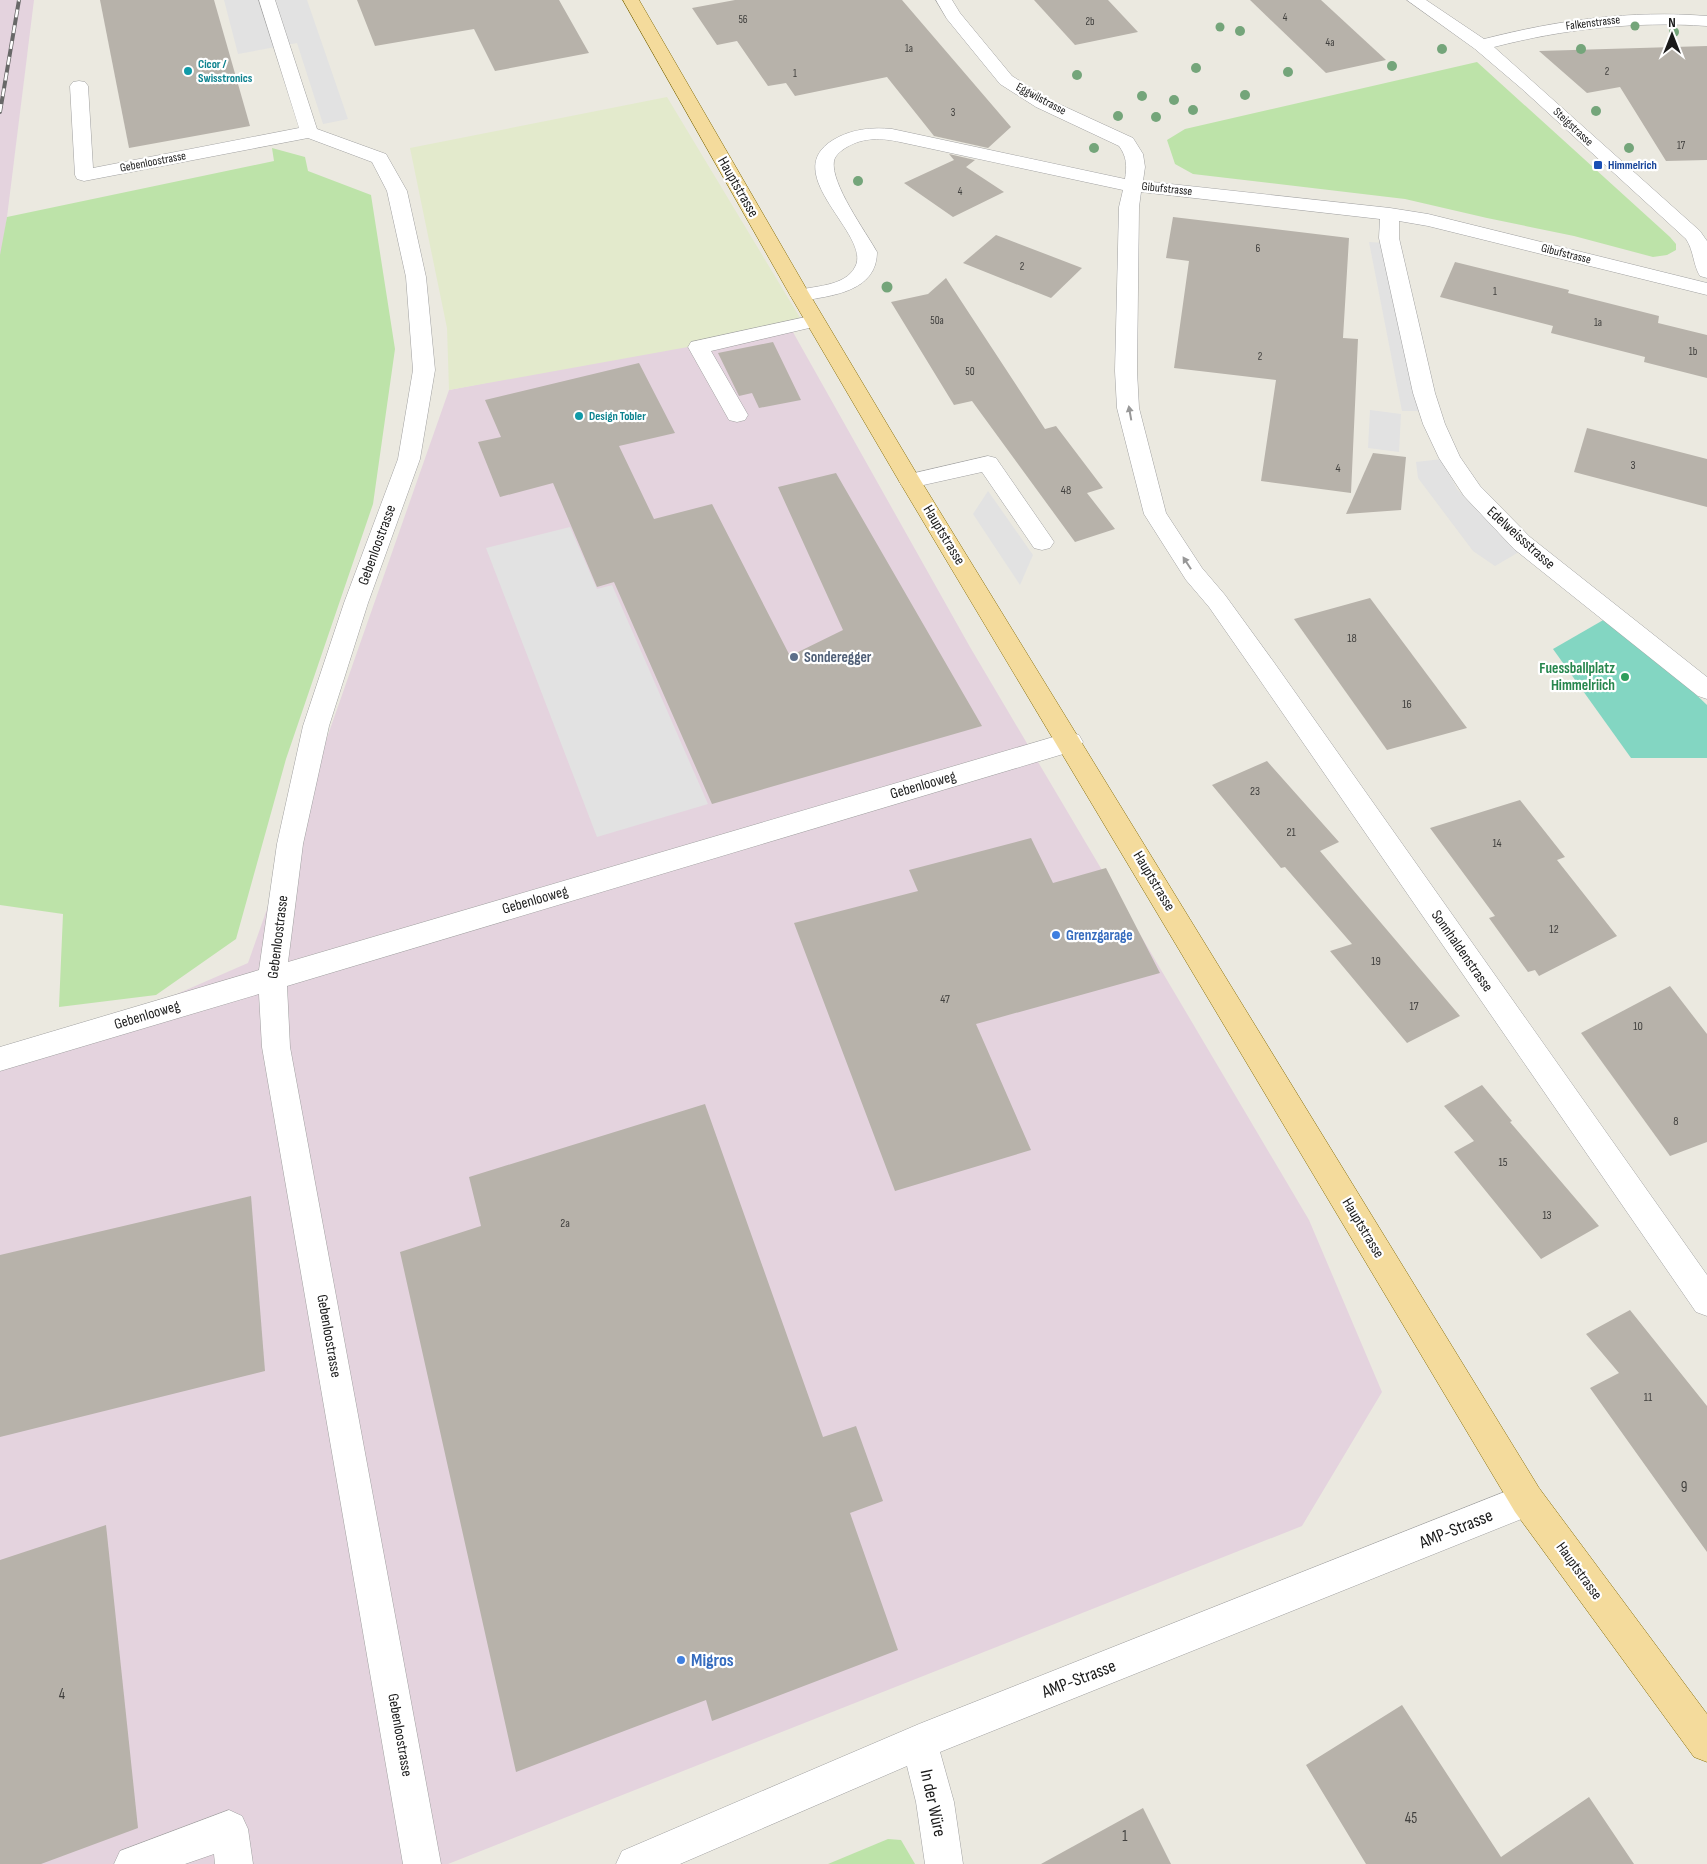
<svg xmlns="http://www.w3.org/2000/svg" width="1707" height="1864" viewBox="0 0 1707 1864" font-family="'Sofia Sans Condensed',sans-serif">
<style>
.industrial{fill:#e4d3de}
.farmland{fill:#e3eacc}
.grass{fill:#bde3a9}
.pitch{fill:#83d6c2}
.parking{fill:#e2e2e2}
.building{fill:#b7b2aa}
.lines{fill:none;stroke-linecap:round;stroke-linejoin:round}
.minor-casing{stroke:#a1a1a1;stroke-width:1}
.major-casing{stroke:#876f0a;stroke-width:1}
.minor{fill:#fff;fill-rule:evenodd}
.major{fill:#f4db9c;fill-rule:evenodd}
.rail-casing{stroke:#686868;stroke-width:4}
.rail{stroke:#fff;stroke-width:2.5;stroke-dasharray:8;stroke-linecap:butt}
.tree{fill:#74a57a}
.oneway{fill:#989898}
.culture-dot{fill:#0f9aa8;stroke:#fff;stroke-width:2}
.transit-dot{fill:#1a4fb4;stroke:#fff;stroke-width:2}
.service-dot{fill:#5c6f8a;stroke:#fff;stroke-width:2}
.leisure-dot{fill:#2e9e5b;stroke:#fff;stroke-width:2}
.shop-dot{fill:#3f7fe0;stroke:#fff;stroke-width:2}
.labels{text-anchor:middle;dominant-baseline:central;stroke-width:4.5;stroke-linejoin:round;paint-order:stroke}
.far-number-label{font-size:11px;fill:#41403e}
.far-street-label{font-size:12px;fill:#1a1a1a;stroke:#fff}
.far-culture-label{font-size:12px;font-weight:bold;fill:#0d838f;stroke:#fff;text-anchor:start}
.far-transit-label{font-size:12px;font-weight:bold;fill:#164399;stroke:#fff;text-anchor:start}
.number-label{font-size:12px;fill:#41403e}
.street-label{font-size:15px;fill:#1a1a1a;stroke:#fff}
.service-label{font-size:15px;font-weight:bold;fill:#4e5e75;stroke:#fff;text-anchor:start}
.leisure-label{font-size:15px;font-weight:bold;fill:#27864d;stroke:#fff;text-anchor:end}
.shop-label{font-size:15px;font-weight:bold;fill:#366cbe;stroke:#fff;text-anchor:start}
.near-number-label{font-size:15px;fill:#41403e}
.near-street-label{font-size:18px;fill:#1a1a1a;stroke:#fff}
.near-shop-label{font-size:18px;font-weight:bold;fill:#366cbe;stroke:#fff;text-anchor:start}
</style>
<rect width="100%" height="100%" fill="#ebe9e0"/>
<g class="industrial">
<path d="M0 0H34L7 217 0 263Z"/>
<path d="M789 325 970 647 1309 1220 1382 1392 1302 1526 448 1864H0V1071L248 963 449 390Z"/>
</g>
<path class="farmland" d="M667 97 805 326 449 390 447 328 410 148Z"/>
<g class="grass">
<path d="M1477 62 1670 237 1676 244V250L1667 255 1653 257 1574 236 1487 218 1405 199 1193 174 1175 164 1167 140 1185 129Z"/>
<path d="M272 148 305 157 308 171 371 195 395 349 373 504 286 759 236 939 156 995 59 1007 63 914 0 905V255L7 217 274 161Z"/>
<path d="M888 1839 901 1840 915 1864H828Z"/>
</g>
<path class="pitch" d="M1612 615 1707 705V758H1631L1553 649Z"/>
<g class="parking">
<path d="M224 0H307L348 119 323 124 297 43 238 54Z"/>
<path d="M1369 242 1384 243 1419 411H1402Z"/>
<path d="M1370 410 1401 414 1399 452 1368 448Z"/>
<path d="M1442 459 1457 489 1519 552 1495 566 1473 551 1418 478 1416 462Z"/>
<path d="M988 491 1033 555 1020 585 973 514Z"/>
<path d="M570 527 597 589 612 585 708 804 597 837 486 548Z"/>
</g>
<g class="building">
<path d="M100 0H214L250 126 129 148Z"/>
<path d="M357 0H559L589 53 495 71 474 29 375 46Z"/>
<path d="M735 0H902L1011 127 988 148 934 136 887 77 795 96 786 83 768 86 737 41 717 45 692 8Z"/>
<path d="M1034 0H1108L1138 32 1075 45Z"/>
<path d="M1250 0H1321L1386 60 1326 73Z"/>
<path d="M1707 46V160L1666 161 1620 87 1587 93 1539 51Z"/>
<path d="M949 154 975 160 966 167 1004 192 953 217 904 183 954 160Z"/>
<path d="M1173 217 1349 238 1343 338 1358 339 1351 493 1261 481 1276 380 1174 368 1189 261 1166 258Z"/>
<path d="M996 235 1082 268 1051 298 963 263Z"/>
<path d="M1455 262 1569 290 1568 293 1659 316 1658 323 1707 335V378L1644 362 1645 357 1551 333 1553 326 1440 297Z"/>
<path d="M946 278 1045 429 1056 426 1103 488 1087 493 1115 529 1075 542 972 401 954 405 891 302 928 294Z"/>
<path d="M773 342 801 400 759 408 752 393 739 396 718 353Z"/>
<path d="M639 363 675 433 619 446 654 519 712 504 790 656 843 630 778 487 836 473 982 726 712 804 614 582 597 587 553 483 500 497 478 442 501 437 485 400Z"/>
<path d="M1587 428 1707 459V507L1574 472Z"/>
<path d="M1373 453 1406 457 1401 510 1346 514Z"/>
<path d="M1370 598 1467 728 1387 750 1294 619Z"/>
<path d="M1267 761 1339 842 1320 851 1460 1016 1407 1043 1330 951 1352 944 1285 867 1281 868 1212 785Z"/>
<path d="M1520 800 1565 857 1557 860 1617 936 1539 976 1535 970 1528 972 1489 918 1495 916 1430 828Z"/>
<path d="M1031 838 1053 883 1106 868 1160 973 976 1024 1031 1150 895 1191 794 923 918 891 909 870Z"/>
<path d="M1670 986 1707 1034V1142L1670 1156 1581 1033Z"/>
<path d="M1482 1085 1512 1121 1510 1122 1599 1226 1541 1259 1454 1152 1474 1141 1444 1106Z"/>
<path d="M705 1104 823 1437 856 1426 883 1501 850 1513 898 1650 712 1721 706 1700 516 1772 400 1252 481 1226 469 1177Z"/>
<path d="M251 1196 265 1371 0 1437V1255Z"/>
<path d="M1630 1310 1707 1406V1552L1590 1388 1619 1373 1586 1334Z"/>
<path d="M106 1525 138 1828 41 1864H0V1560Z"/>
<path d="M1402 1705 1501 1857 1589 1797 1634 1864H1366L1306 1765Z"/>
<path d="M1143 1808 1171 1864H1041Z"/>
</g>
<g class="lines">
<defs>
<g id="minor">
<path d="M259 0H275L317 129 386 154 407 191 426 277 435 370 420 459 368 603 329 726 303 844 288 962 1070 732 1079 735 1083 742 1079 749 1070 752 287 986 290 1047 441 1864H403L262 1047 259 994 0 1071V1047L259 970 277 844 303 726 344 603 398 459 413 370 406 277 387 191 372 162 308 138 84 181 77 179 75 175 70 86 73 82 79 81 85 82 88 86 93 168 299 128Z"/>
<path d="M936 0H952L960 13 1012 76 1048 99 1133 138 1143 154 1145 167 1143 181 1390 208 1428 214 1707 283V295L1428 226 1399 221V238L1435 393 1445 424 1460 457 1480 486 1530 537 1707 677V699L1698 696 1514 549 1464 496 1439 458 1423 424 1413 393 1379 238 1380 219 1141 192 1139 207 1137 371 1139 408 1166 513 1202 568 1225 595 1273 661 1707 1275V1316L1696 1312 1255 673 1209 607 1186 580 1144 514 1117 408 1115 371 1119 207 1123 190 900 142C882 138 864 137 847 147 842 150 835 155 834 161 830 183 866 232 877 252 877 292 831 296 800 301L793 299 790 295 793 291C812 286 845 287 855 267 873 236 777 174 833 140 851 129 872 127 892 129L1125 179C1127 166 1127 157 1119 146L1036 107 1000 84 947 19Z"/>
<path d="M1407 0H1426L1484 39C1558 20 1631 10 1707 16V26C1634 21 1564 29 1494 47L1700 231 1707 241V278L1700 276C1693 265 1694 251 1686 239L1522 89 1475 49Z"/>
<path d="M815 315 822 317 825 321 822 325 711 351 748 415 745 420 737 422 729 420 688 347 691 342Z"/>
<path d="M988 456 996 458 1050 536 1054 542 1050 548 1042 550 1034 548 982 472 910 488 902 486 899 481 902 476Z"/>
<path d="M1527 1483 1539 1488 1544 1500 1539 1512 940 1752 954 1802 963 1864H925L916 1802 907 1766 680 1864H616L622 1851 919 1724Z"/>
<path d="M229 1810 242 1816 248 1829 253 1864H215L214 1854 185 1864H114L120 1851Z"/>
</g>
<path id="major" d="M623 0H639L810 295 921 481 1539 1488 1707 1714V1762L1694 1757 1515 1512 899 481 790 295Z"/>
</defs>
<use href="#minor" class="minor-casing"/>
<use href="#major" class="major-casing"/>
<use href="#minor" class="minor"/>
<use href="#major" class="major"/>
<defs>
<path id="rail" d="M0 112 19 0"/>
</defs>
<use href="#rail" class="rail-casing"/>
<use href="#rail" class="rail"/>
</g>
<g class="tree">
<circle cx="1635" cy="26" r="4.5"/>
<circle cx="1220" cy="27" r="4.5"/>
<circle cx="1240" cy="31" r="5"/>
<circle cx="1674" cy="32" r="5"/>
<circle cx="1442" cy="49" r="5"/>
<circle cx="1581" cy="49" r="5"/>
<circle cx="1392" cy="66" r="5"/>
<circle cx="1196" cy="68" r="5"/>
<circle cx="1288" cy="72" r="5"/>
<circle cx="1077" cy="75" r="5"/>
<circle cx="1245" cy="95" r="5"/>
<circle cx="1142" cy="96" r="5"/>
<circle cx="1174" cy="100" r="5"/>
<circle cx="1193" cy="110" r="5"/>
<circle cx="1596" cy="111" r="5"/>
<circle cx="1118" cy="116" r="5"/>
<circle cx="1156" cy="117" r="5"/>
<circle cx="1094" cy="148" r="5"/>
<circle cx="1629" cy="148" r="5"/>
<circle cx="858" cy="181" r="5"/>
<circle cx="887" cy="287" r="5.5"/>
</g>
<defs><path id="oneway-solid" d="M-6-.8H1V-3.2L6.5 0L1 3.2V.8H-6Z" transform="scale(1.25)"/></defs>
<g class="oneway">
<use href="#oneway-solid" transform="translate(1130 413) rotate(-100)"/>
<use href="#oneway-solid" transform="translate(1187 563) rotate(-123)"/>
</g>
<g class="culture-dot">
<circle cx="188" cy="71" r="5"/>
<circle cx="579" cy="416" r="5"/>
</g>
<rect class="transit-dot" x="1593" y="160" width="10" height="10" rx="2.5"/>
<circle class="service-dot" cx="794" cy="657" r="5"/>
<circle class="leisure-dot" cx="1625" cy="677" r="5"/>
<g class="shop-dot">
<circle cx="1056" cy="935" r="5"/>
<circle cx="681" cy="1660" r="5"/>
</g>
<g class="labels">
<g class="far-number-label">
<text x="1285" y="17">4</text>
<text x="743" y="19">56</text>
<text x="1090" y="21">2b</text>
<text x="1330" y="42">4a</text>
<text x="909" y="48">1a</text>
<text x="1607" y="71">2</text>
<text x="795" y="73">1</text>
<text x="953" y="112">3</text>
<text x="1681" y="145">17</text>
<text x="960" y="191">4</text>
<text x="1258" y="248">6</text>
<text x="1022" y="266">2</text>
<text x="1495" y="291">1</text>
<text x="937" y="320">50a</text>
<text x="1598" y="322">1a</text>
<text x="1693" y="351">1b</text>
<text x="1260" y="356">2</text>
<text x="970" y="371">50</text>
</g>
<g class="far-street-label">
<text transform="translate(1593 23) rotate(-7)">Falkenstrasse</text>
<text transform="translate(1041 99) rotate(28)">Eggwilstrasse</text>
<text transform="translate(1573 127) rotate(43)">Steigstrasse</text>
<text transform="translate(153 162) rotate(-11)">Gebenloostrasse</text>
<text transform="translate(1167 189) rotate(6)">Gibufstrasse</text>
<text transform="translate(1566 254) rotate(14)">Gibufstrasse</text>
</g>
<g class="far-culture-label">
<text x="198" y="64">Cicor /<tspan x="198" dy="14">Swisstronics</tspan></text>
<text x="589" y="416">Design Tobler</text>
</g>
<g class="far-transit-label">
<text x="1608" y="165">Himmelrich</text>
</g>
<g class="number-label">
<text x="1633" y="465">3</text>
<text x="1338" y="468">4</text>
<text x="1066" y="490">48</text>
<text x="1352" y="638">18</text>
<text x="1407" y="704">16</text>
<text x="1255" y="791">23</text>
<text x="1291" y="832">21</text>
<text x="1497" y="843">14</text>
<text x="1554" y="929">12</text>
<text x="1376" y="961">19</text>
<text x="945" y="999">47</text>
<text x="1414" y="1006">17</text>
<text x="1638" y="1026">10</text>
<text x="1676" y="1121">8</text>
<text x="1503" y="1162">15</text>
<text x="1547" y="1215">13</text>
<text x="565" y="1223">2a</text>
<text x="1648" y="1397">11</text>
</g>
<g class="street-label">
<text transform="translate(738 187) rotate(60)">Hauptstrasse</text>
<text transform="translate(944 535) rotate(59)">Hauptstrasse</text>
<text transform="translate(1521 538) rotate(42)">Edelweissstrasse</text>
<text transform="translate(377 545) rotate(-70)">Gebenloostrasse</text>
<text transform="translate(923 785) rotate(-16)">Gebenlooweg</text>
<text transform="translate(1154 881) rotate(59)">Hauptstrasse</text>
<text transform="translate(535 900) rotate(-16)">Gebenlooweg</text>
<text transform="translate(278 937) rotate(-83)">Gebenloostrasse</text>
<text transform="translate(1462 951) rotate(55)">Sonnhaldenstrasse</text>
<text transform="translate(147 1015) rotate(-17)">Gebenlooweg</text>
<text transform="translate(1363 1228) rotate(59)">Hauptstrasse</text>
<text transform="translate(329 1336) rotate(80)">Gebenloostrasse</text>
<text transform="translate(1579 1571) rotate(54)">Hauptstrasse</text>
<text transform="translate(400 1735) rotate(80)">Gebenloostrasse</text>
</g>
<g class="service-label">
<text x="804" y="657">Sonderegger</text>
</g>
<g class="leisure-label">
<text x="1615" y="668">Fuessballplatz<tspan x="1615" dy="17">Himmelriich</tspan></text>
</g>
<g class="shop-label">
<text x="1066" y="935">Grenzgarage</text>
</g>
<g class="near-number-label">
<text x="1684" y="1487">9</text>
<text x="62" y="1694">4</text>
<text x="1411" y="1818">45</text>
<text x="1125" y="1836">1</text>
</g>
<g class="near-street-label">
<text transform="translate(1456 1529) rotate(-22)">AMP-Strasse</text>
<text transform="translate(1079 1679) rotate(-21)">AMP-Strasse</text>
<text transform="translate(933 1803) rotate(78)">In der Würe</text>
</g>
<g class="near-shop-label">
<text x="691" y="1660">Migros</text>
</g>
</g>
<g transform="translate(1672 35)" stroke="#ffffff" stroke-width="4" paint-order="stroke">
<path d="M0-4L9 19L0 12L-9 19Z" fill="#1a1a1a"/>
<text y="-8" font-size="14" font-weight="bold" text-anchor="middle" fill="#1a1a1a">N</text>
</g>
</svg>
